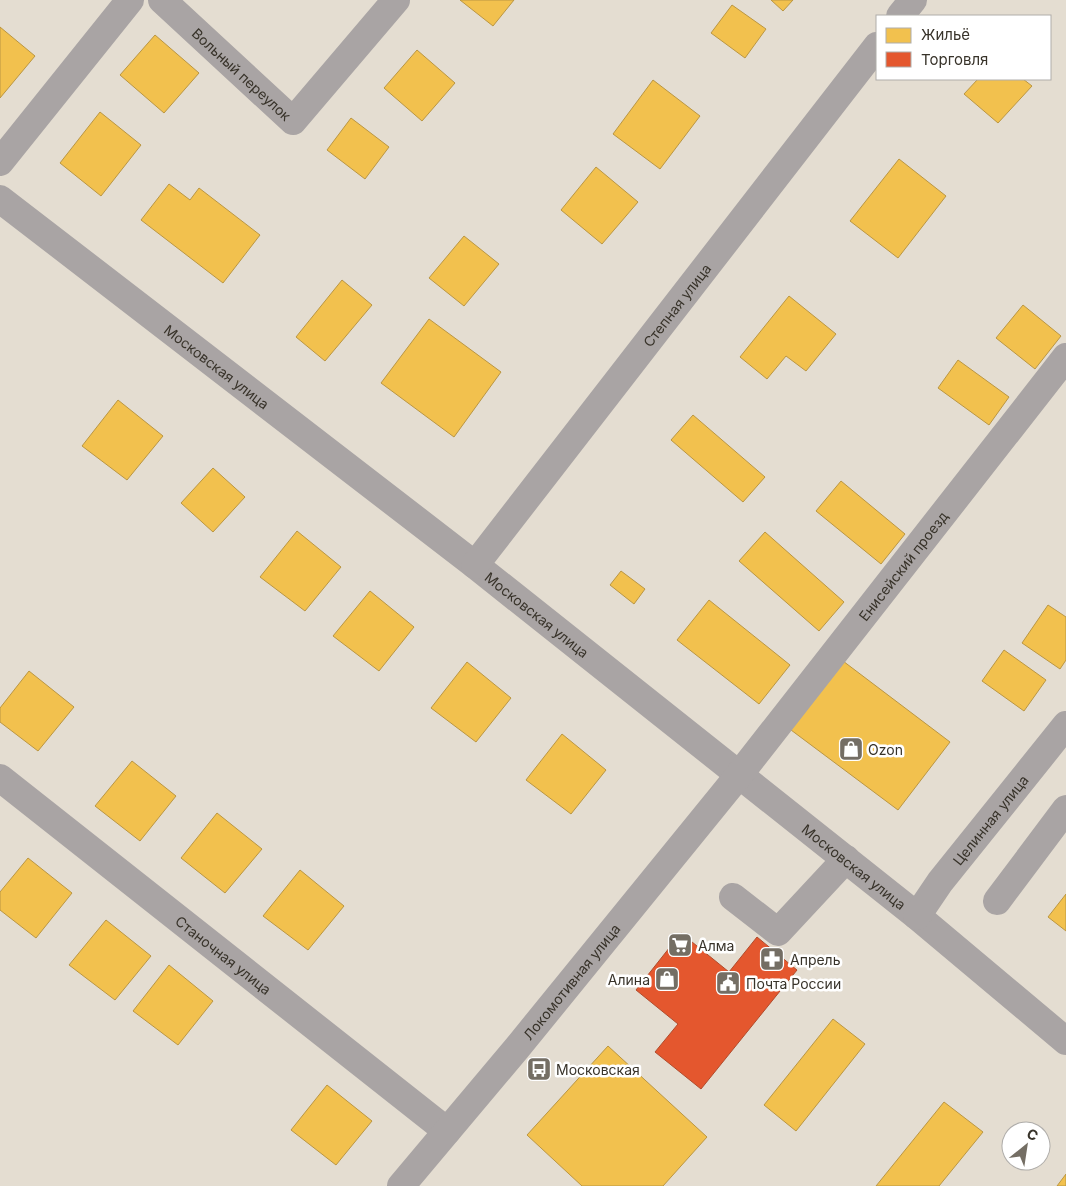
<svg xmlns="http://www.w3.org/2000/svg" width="1066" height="1186" viewBox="0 0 1066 1186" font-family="Inter,sans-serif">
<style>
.homes{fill:#f2c14e;stroke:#ba9643}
.shops{fill:#e4572e;stroke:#b04c2d}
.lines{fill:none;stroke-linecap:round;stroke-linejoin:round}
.minor{stroke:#a9a4a4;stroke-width:28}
.labels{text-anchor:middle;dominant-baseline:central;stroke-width:5;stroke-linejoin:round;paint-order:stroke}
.street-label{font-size:14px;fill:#38332a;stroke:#fff}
.poi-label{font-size:14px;fill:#38332a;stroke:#fff;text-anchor:start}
</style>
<rect width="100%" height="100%" fill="#e4ddd1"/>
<g class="homes">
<path d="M460 0H514L493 26Z"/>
<path d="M771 0H793L783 11Z"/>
<path d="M732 5 766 29 745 58 711 33Z"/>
<path d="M0 27 35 56 0 98Z"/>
<path d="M155 35 199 73 164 113 120 75Z"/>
<path d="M417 50 455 83 422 121 384 88Z"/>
<path d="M978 79H1023L1032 86 998 123 964 94Z"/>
<path d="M653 80 700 116 660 169 613 134Z"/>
<path d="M100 112 141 145 101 196 60 163Z"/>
<path d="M351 118 389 147 365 179 327 150Z"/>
<path d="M899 159 946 196 898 258 850 221Z"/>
<path d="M596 167 638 202 602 244 561 210Z"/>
<path d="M169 184 190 200 199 188 260 235 223 283 141 220Z"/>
<path d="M464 236 499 264 464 306 429 278Z"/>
<path d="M342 280 372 305 325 361 296 337Z"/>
<path d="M789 296 836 334 806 371 786 356 767 379 740 357Z"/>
<path d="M1023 305 1061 336 1035 369 996 338Z"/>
<path d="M429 319 501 372 454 437 381 383Z"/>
<path d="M958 360 1009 397 989 425 938 388Z"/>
<path d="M118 400 163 436 127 480 82 446Z"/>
<path d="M693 415 765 477 743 502 671 440Z"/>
<path d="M213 468 245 497 213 532 181 503Z"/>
<path d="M841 481 905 534 881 564 816 511Z"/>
<path d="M297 531 341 567 305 611 260 577Z"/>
<path d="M765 532 844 602 819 631 739 561Z"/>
<path d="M621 571 645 589 634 604 610 585Z"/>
<path d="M370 591 414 627 379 671 333 636Z"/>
<path d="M709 600 790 665 759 704 677 640Z"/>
<path d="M1048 605 1066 617V660L1060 669 1022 643Z"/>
<path d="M1004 650 1046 680 1024 711 982 681Z"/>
<path d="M839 658 950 742 898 810 787 727Z"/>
<path d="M467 662 511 698 476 742 431 708Z"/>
<path d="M29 671 74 707 38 751 0 722V708Z"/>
<path d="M562 734 606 770 571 814 526 780Z"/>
<path d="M132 761 176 796 140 841 95 806Z"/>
<path d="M217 813 262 849 225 893 181 858Z"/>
<path d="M28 858 72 893 36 938 0 910V892Z"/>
<path d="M300 870 344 906 308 950 263 916Z"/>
<path d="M1066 894V931L1048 917Z"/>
<path d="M106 920 151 956 115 1000 69 965Z"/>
<path d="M169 965 213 1001 178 1045 133 1011Z"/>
<path d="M833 1019 865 1044 796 1131 764 1105Z"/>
<path d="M608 1046 707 1137 663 1186H582L527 1135Z"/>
<path d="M327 1085 372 1121 336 1165 291 1130Z"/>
<path d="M944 1102 983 1132 939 1186H876Z"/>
<path d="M1066 1174V1186H1057Z"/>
</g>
<path class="shops" d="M681 933 729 972 757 937 797 970 701 1089 655 1052 678 1024 636 990Z"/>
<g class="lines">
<g class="minor">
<path id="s1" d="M162 0 293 121 396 0"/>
<path d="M900 16 913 0"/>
<path d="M0 162 130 0"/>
<path id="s2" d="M0 199 475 565 917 916 1066 1041"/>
<path id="s3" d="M475 565 877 46"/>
<path id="s4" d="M0 778 447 1131"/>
<path d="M733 897 778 932 846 859"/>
<path d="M997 901 1066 809"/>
<path id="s5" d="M917 916 940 882 1066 725"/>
<path id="s6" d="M401 1186 517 1048 739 775 1066 357"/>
</g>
</g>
<defs>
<symbol id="shop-square" viewBox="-11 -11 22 22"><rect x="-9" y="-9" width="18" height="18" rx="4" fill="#746e64" stroke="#fff"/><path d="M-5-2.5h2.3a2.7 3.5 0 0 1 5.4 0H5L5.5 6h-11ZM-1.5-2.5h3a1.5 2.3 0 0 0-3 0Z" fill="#fff"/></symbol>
<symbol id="supermarket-square" viewBox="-11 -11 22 22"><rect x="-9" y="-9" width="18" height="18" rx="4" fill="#746e64" stroke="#fff"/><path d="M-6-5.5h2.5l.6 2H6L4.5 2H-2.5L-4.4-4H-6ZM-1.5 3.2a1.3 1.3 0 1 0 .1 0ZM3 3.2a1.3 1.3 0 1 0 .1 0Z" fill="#fff"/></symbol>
<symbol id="pharmacy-square" viewBox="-11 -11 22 22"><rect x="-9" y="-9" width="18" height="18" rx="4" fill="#746e64" stroke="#fff"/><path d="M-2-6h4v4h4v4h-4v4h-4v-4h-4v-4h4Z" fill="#fff"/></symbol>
<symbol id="civic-square" viewBox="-11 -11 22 22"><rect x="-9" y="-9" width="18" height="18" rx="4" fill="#746e64" stroke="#fff"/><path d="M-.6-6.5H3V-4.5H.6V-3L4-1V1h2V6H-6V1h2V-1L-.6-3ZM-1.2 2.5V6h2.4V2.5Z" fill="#fff"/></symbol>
<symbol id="bus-square" viewBox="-11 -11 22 22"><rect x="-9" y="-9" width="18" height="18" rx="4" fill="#746e64" stroke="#fff"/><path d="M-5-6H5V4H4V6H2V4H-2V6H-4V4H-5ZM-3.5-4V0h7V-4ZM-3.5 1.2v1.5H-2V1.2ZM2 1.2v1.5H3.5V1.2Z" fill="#fff"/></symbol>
</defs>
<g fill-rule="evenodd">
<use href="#shop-square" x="837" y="735" width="28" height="28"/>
<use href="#supermarket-square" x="666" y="931" width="28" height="28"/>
<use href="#pharmacy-square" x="758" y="945" width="28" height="28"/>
<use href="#shop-square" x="653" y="965" width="28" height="28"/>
<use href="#civic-square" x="714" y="969" width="28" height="28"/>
<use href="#bus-square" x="525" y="1055" width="28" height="28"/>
</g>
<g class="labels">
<g class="street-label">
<text stroke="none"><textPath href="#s1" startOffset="109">Вольный переулок</textPath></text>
<text stroke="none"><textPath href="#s3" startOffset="329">Степная улица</textPath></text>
<text stroke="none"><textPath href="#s2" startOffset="274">Московская улица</textPath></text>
<text stroke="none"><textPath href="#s6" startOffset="798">Енисейский проезд</textPath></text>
<text stroke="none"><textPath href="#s2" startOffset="679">Московская улица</textPath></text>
<text stroke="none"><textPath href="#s5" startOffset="121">Целинная улица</textPath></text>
<text stroke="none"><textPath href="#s2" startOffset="1084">Московская улица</textPath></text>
<text stroke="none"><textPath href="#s4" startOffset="285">Станочная улица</textPath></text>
<text stroke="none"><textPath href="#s6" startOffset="266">Локомотивная улица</textPath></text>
</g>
<g class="poi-label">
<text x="868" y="749">Ozon</text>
<text x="698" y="945">Алма</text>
<text x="790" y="959">Апрель</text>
<text x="650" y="979" text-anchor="end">Алина</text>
<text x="746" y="983">Почта России</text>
<text x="556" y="1069">Московская</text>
</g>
</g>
<rect x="876" y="15" width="175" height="65" fill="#ffffff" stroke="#afadaa"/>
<rect x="886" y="28" width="25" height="15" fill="#f2c14e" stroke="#afadaa"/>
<text x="921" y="40" font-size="15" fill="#38332a">Жильё</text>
<rect x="886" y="52" width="25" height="15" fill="#e4572e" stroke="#afadaa"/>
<text x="921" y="65" font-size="15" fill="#38332a">Торговля</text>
<g transform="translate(1026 1146) rotate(30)"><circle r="24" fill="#ffffff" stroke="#afadaa"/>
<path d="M0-4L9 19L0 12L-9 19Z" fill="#746e64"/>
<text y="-8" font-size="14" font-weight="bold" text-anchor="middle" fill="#38332a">С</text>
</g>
</svg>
